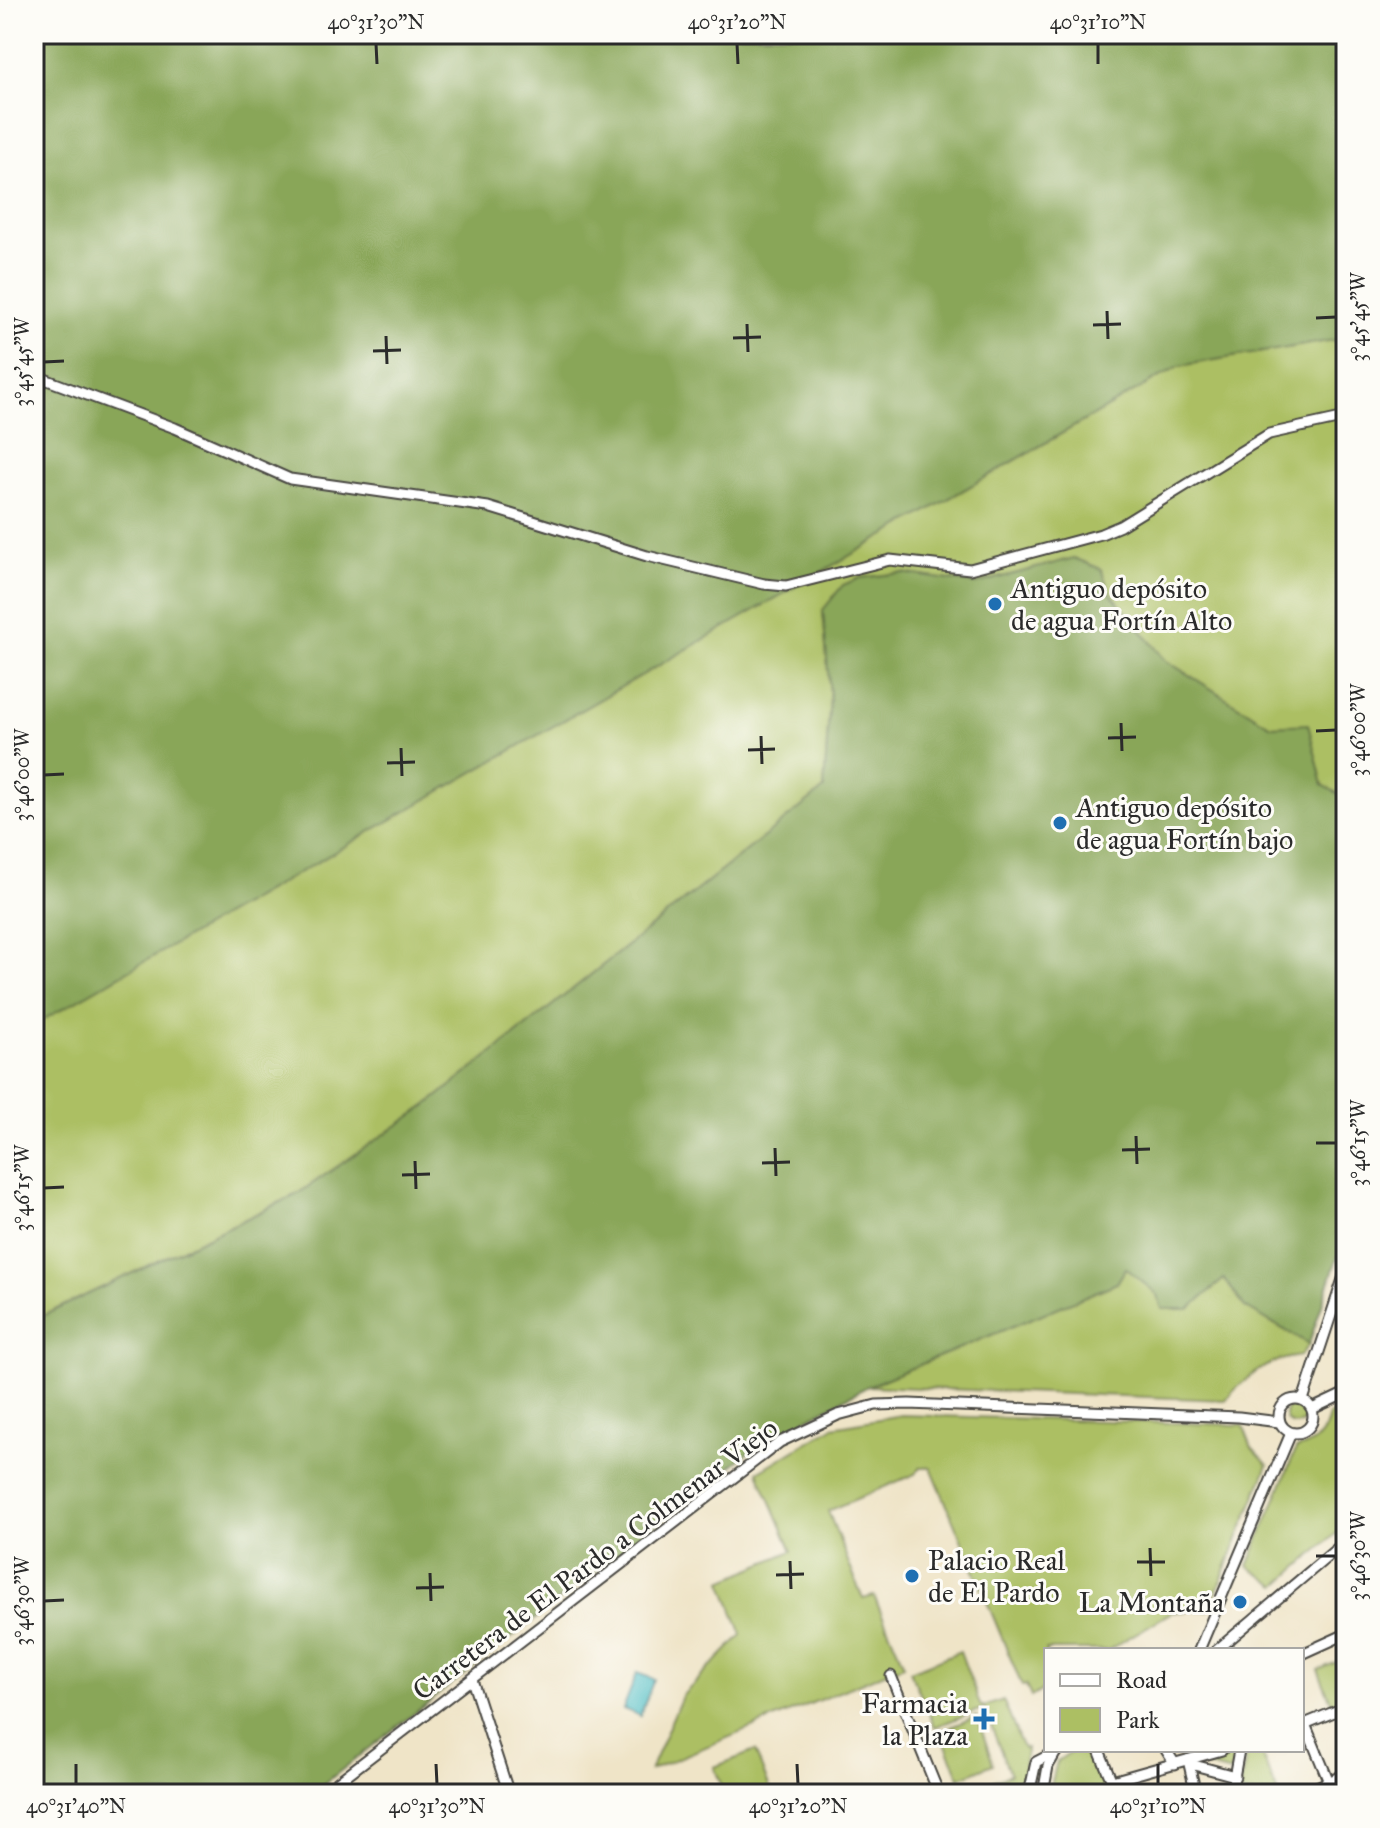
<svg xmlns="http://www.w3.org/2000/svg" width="1380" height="1828" viewBox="0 0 1380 1828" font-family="'IM FELL Great Primer',serif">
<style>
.green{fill:#acbf63;stroke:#6c7547;stroke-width:2}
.forest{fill:#89a659;stroke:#5a6842;stroke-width:2}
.water{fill:#4fbec4;stroke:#3d7478;stroke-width:2}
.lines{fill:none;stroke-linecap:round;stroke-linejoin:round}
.stream{stroke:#4fbec4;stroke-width:2}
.minor-casing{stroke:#484742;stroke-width:13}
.minor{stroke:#fff;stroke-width:9}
.ticks{fill:none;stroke:#2b2b2b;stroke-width:3}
.poi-dot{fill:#1f6fb2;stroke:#fdfcf7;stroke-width:3}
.labels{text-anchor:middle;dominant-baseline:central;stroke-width:6;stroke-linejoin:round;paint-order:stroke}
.poi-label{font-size:28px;fill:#2b2b2b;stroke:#fdfcf7;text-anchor:start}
.street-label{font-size:28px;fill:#2b2b2b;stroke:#fdfcf7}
.neatline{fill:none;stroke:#2b2b2b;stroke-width:3}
.ticks-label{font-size:20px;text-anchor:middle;fill:#2b2b2b}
</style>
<rect width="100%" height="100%" fill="#fdfcf7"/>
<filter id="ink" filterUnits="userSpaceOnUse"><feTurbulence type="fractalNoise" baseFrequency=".0125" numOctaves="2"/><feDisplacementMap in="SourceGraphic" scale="16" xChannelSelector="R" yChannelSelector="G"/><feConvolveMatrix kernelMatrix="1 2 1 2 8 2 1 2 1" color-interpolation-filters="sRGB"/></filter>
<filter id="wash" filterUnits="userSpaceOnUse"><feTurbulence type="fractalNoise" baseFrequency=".006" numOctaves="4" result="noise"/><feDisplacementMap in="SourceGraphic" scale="32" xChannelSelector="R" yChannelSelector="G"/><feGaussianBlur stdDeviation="1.8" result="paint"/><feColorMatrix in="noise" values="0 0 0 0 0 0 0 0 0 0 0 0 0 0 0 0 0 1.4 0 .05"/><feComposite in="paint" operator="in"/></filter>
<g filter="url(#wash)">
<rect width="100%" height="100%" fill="#efe4c7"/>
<g class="green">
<path d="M1346 338V798L1323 785 1308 725 1271 726 1165 660 1110 592 1101 569 1074 558 976 584 902 573 860 578 843 585 823 610 830 696 824 789 426 1106 297 1194 34 1320V1025L1179 366Z"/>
<path d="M1126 1267 1158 1295 1189 1309 1224 1278 1245 1307 1309 1344 1300 1356C1266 1360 1248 1376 1225 1400L868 1386 1117 1283Z"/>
<circle cx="1295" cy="1415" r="10"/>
<path d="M1346 1407V1525L1277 1586 1248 1566 1296 1449C1314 1445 1326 1434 1329 1415Z"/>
<path d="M901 1415 1243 1425 1252 1448 1268 1465 1209 1610 1172 1612 1108 1650H1046V1688L1031 1697 1026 1685 1022 1686 931 1467H921L915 1474 828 1511 863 1599 874 1596 904 1665 650 1770 682 1696 742 1635 722 1581 792 1551 758 1472 833 1427Z"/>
<path d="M960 1651 980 1705 984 1707 1003 1700 1023 1749 1026 1748 1023 1794H990L986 1784 1010 1774 984 1708 935 1727 910 1671Z"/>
<path d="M1346 1658V1698L1332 1704 1318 1670Z"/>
<path d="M977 1716 993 1764 960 1778 940 1731Z"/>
<path d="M1074 1750H1092L1109 1791 1049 1794 1057 1761Z"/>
<path d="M1248 1750H1260L1278 1794H1238Z"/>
<path d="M755 1751 772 1794H725L714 1767Z"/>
<path d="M1236 1751 1231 1773 1198 1764V1760Z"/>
</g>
<g class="forest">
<path d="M34 34H1346V338L1179 366 34 1025Z"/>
<path d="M1074 558 1101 569 1110 592 1165 660 1271 726 1308 724 1323 785 1346 798V1232L1309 1344 1245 1307 1224 1279 1189 1309H1162L1158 1295 1126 1268 1117 1283 868 1386 758 1445 311 1794H34V1320L296 1195 426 1106 824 789 830 696 823 610 843 585 860 578 902 573 976 584Z"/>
</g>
<path class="water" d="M637 1673 654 1679 640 1716 623 1709Z"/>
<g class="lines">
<path class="stream" d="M1335 34V50L1346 67"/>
</g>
</g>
<g filter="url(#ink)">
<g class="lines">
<defs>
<g id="minor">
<path d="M34 375 175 428 290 479 488 507 647 556 764 584 786 586 890 560 970 569 1101 534 1120 526 1269 434 1346 417"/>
<circle cx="1296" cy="1416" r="17"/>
<path d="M1303 1400 1346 1270"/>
<path d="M1312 1409 1346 1393"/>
<path d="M1199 1650 1291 1433"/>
<path d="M1217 1650 1346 1541"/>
<path d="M1302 1654 1346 1634"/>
<path d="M891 1676 939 1794"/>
<path d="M472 1680 509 1794"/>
<path d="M1305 1724 1334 1794"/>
<path d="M1302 1725 1346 1707"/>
<path d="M1099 1750 1117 1794"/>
<path d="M1166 1750 1175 1764"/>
<path d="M1188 1760 1194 1765 1235 1776"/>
<path d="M1188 1760 1196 1794"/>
<path d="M1112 1781 1222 1750"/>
<path d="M322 1794 780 1442 838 1415 876 1405 909 1404 1239 1417 1279 1422"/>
<path d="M1029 1794 1036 1762 1059 1750"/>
<path d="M1043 1794 1048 1766 1056 1752"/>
<path d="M1231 1794 1239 1750"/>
<path d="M1301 1794 1346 1774"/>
</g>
</defs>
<use href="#minor" class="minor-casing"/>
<use href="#minor" class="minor"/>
</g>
</g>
<path class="ticks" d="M376 44 377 64M737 44 738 64M1098 44V64M1107 311 1108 339M1316 318 1336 317M747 324 748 352M1093 325 1121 324M386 336 387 364M733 338 761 337M373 351 401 350M44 362 64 361M1121 723 1122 751M1316 731 1336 730M761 736 762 764M1108 738 1136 737M401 748 402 776M748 750 775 749M387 763 415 762M44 775 64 774M1136 1136 1137 1164M1316 1143H1336M775 1148 776 1176M1122 1150 1150 1149M415 1161 416 1189M762 1163 790 1162M402 1175 430 1174M44 1188 64 1187M1150 1548 1151 1576M1316 1556H1336M790 1561 791 1589M1137 1562H1165M430 1573 431 1601M776 1575 804 1574M416 1588 444 1587M44 1601 64 1600M76 1764V1784M436 1764 437 1784M797 1764 798 1784M1158 1764V1784"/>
<g class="poi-dot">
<circle cx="995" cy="604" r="8"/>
<circle cx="1060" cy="823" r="8"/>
<circle cx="912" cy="1576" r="8"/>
<circle cx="1240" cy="1602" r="8"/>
<path d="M980 1707h8v8h8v8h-8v8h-8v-8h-8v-8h8z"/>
</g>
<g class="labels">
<g class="poi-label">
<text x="1011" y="588">Antiguo depósito<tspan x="1011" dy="32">de agua Fortín Alto</tspan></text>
<text x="1076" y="807">Antiguo depósito<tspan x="1076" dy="32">de agua Fortín bajo</tspan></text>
<text x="928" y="1560">Palacio Real<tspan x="928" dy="32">de El Pardo</tspan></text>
<text x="1224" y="1602" text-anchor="end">La Montaña</text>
<text x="968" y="1703" text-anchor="end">Farmacia<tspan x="968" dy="32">la Plaza</tspan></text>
</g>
<g class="street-label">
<text transform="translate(595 1559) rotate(-37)">Carretera de El Pardo a Colmenar Viejo</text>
</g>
</g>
<rect width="1380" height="1828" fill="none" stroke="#fdfcf7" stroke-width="88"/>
<rect x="1044" y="1648" width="260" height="104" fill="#fdfcf7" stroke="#a9a8a5" stroke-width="2"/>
<rect x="1060" y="1674" width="40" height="12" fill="#ffffff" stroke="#a9a8a5" stroke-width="2"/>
<text x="1116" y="1688" font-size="24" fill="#2b2b2b">Road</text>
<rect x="1060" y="1708" width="40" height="24" fill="#acbf63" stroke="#a9a8a5" stroke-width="2"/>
<text x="1116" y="1728" font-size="24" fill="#2b2b2b">Park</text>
<rect x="44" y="44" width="1292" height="1740" class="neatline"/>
<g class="ticks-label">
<text x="376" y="29">40°31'30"N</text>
<text x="737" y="29">40°31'20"N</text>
<text x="1098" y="29">40°31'10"N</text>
<text transform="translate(1358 317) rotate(-90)" y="7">3°45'45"W</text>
<text transform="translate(22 362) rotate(-90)" y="7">3°45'45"W</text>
<text transform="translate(1358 730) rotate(-90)" y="7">3°46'00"W</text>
<text transform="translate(22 775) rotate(-90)" y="7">3°46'00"W</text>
<text transform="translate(1358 1143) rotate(-90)" y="7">3°46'15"W</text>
<text transform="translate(22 1188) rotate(-90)" y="7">3°46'15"W</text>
<text transform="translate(1358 1556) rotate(-90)" y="7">3°46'30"W</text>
<text transform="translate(22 1601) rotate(-90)" y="7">3°46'30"W</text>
<text x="76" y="1813">40°31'40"N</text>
<text x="437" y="1813">40°31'30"N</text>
<text x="798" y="1813">40°31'20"N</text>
<text x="1158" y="1813">40°31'10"N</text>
</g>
</svg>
